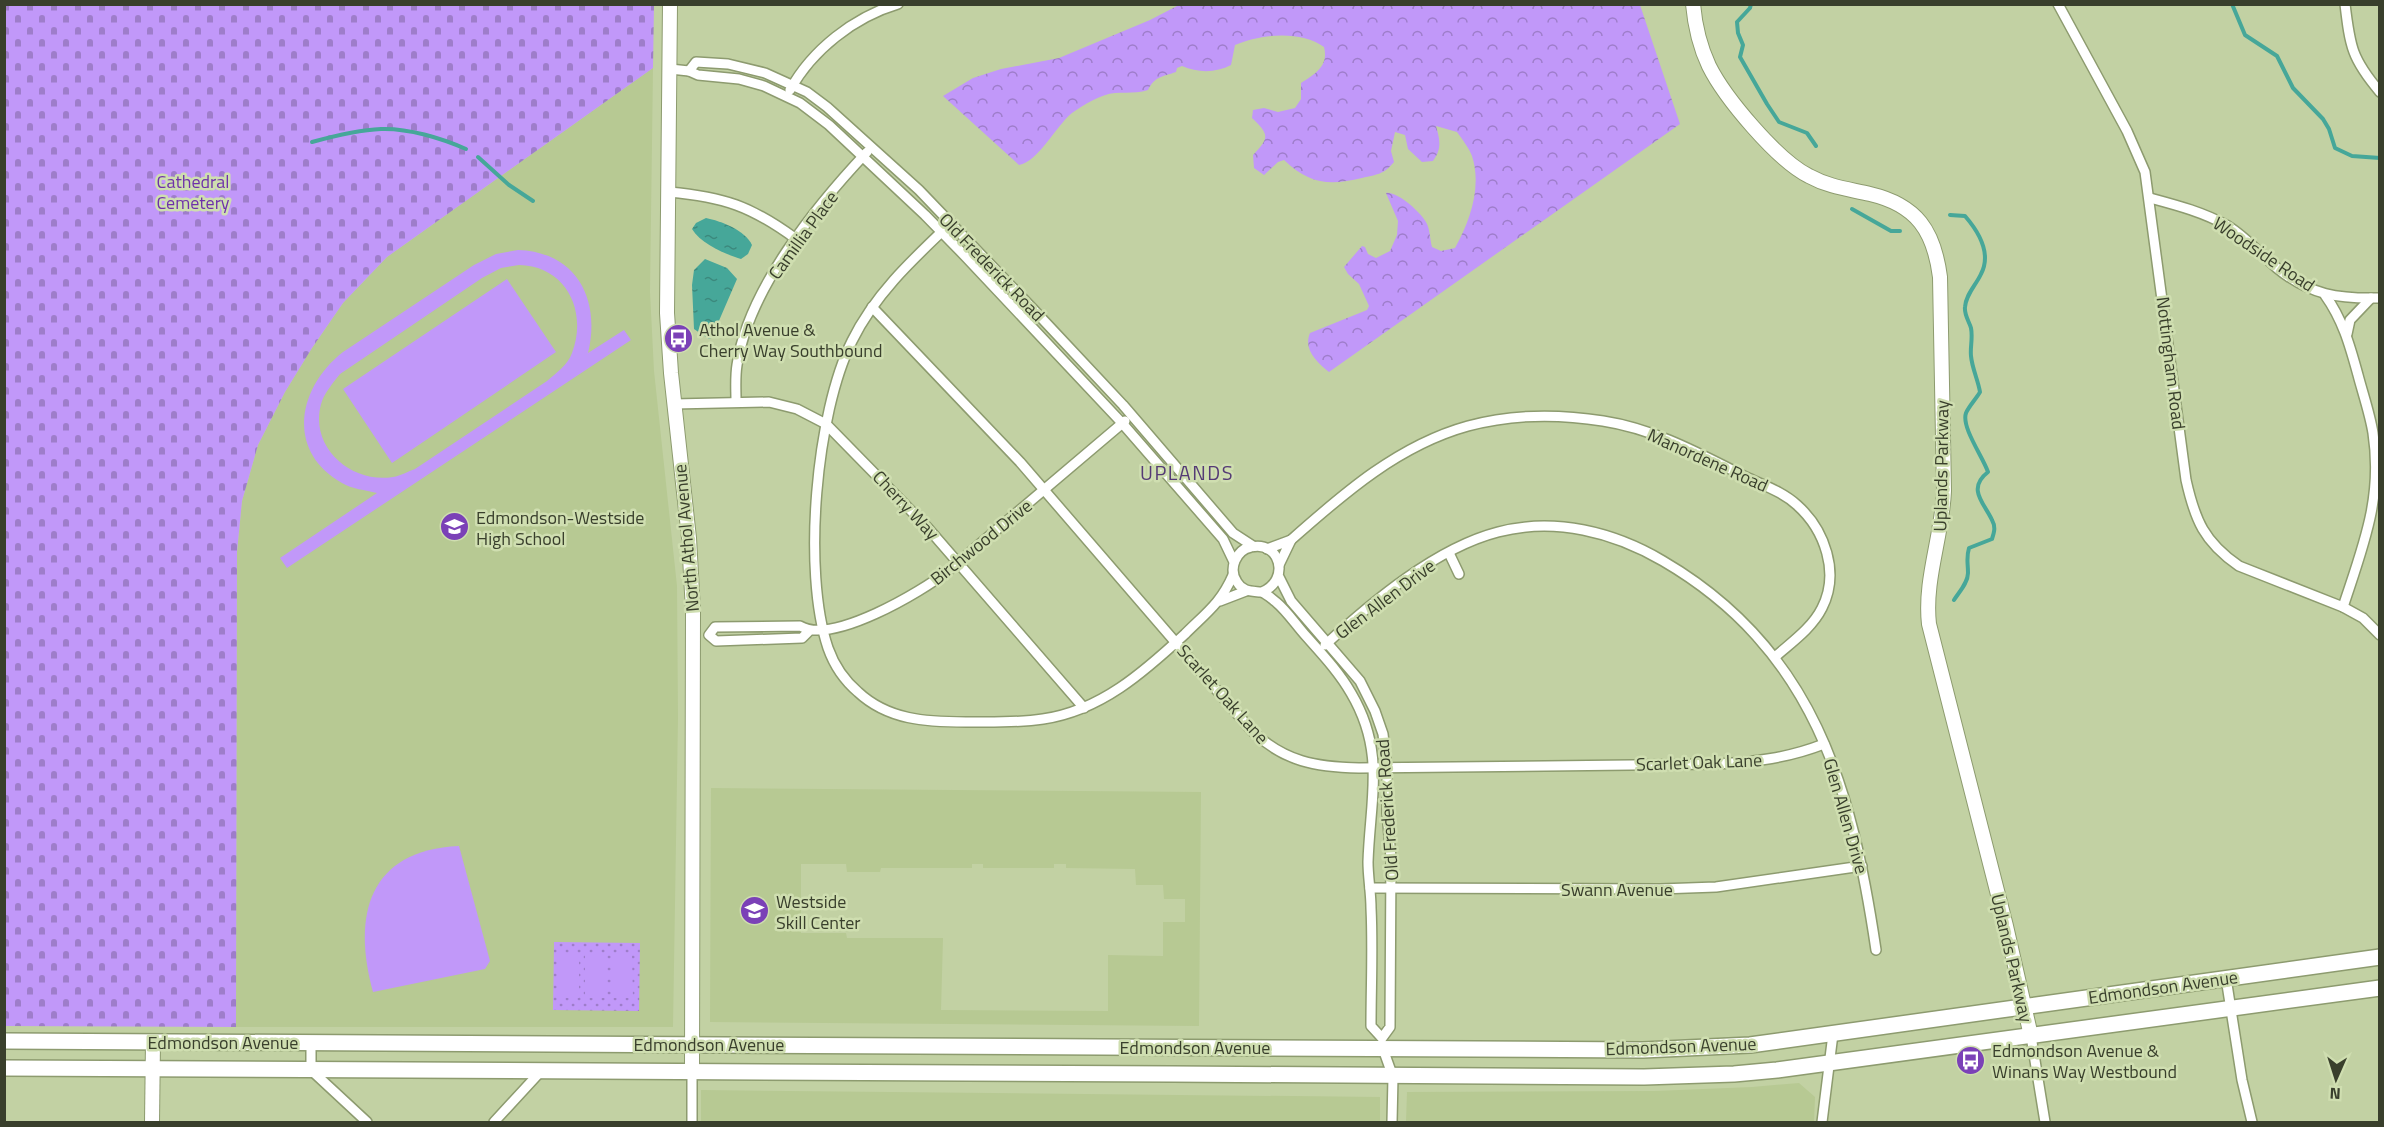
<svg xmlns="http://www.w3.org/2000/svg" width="2384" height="1127" viewBox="0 0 2384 1127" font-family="'Titillium Web',sans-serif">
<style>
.built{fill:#b7c993;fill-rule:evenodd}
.green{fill:url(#green-dots)}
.forest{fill:url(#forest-crowns)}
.cemetery{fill:url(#cemetery-stones)}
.pitch{fill:#c198f9;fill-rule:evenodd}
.water{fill:url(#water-ripples)}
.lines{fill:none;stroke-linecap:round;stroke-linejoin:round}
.stream{stroke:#46a799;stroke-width:4}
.street-casing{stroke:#8d9b6f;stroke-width:12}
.secondary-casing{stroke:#8d9b6f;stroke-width:16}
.primary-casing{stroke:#8d9b6f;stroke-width:18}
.street{stroke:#fff;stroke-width:9}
.secondary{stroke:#fff;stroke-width:14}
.primary{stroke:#fff;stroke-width:15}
.labels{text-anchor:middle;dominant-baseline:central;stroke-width:5;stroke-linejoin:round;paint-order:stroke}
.park-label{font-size:18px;fill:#6e30aa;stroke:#cfdeb0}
.street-label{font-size:18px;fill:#393f2c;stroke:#cfdeb0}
.poi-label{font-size:18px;fill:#393f2c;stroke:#cfdeb0;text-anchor:start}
.neighbourhood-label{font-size:20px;letter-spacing:1.5px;fill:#543a75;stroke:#cfdeb0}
</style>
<defs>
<pattern id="green-dots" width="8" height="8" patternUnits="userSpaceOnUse" patternTransform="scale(1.5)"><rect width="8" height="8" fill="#c198f9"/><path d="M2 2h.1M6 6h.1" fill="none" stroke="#9e7dca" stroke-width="1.8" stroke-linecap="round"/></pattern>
<pattern id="forest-crowns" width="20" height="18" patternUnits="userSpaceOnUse" patternTransform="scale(1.5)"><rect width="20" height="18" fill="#c198f9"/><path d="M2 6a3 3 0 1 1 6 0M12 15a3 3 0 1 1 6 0" fill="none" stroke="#9e7dca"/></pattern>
<pattern id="cemetery-stones" width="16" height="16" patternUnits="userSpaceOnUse" patternTransform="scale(1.5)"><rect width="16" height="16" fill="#c198f9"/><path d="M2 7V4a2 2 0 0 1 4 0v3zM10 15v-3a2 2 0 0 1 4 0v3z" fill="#9e7dca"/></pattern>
<pattern id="water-ripples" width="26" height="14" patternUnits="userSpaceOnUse" patternTransform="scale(1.5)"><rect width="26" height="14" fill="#46a799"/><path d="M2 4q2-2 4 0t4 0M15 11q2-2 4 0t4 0" fill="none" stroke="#3b897d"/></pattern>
</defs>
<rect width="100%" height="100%" fill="#c2d1a3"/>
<g class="built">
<path d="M653 68 650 292 654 371 677 586 678 718 673 1027H236L237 552 242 501 258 445 285 392 312 348 343 303 387 257Z"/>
<path d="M711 788 1201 792 1199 1026 710 1022ZM801 864H846L847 872H880L881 868H972V864H983V868H1054V864H1066V868L1135 869 1136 885H1163L1164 899H1185V922H1163V956L1108 955V1011L941 1010 943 938H847L846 933H801Z"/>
<path d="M1799 1083 1815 1097 1814 1122H1406L1407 1092 1655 1091 1752 1087Z"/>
<path d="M701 1090 1380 1097V1122H701Z"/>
</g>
<path class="green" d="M554 942 640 943 639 1011 553 1010Z"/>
<path class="forest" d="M1640 5 1680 124 1329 372C1317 362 1303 350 1310 333L1367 310 1369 306 1359 284 1348 274 1344 267 1362 246 1365 247 1368 254 1376 258 1390 251 1397 235 1398 221 1386 193C1397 191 1422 213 1427 224 1430 230 1430 240 1432 247L1441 251 1455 248C1470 221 1482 187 1472 156 1469 148 1462 139 1457 132L1436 126C1440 140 1442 149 1433 161L1422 162 1408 149 1405 135 1395 132 1391 151 1394 162C1383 175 1378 174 1362 178 1329 186 1309 184 1284 160L1278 162 1264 175 1254 168 1253 155C1269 138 1270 135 1252 118L1253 110 1264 108 1278 112 1295 108 1301 99V83C1315 74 1329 66 1324 47 1301 30 1260 34 1235 45L1231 65C1216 73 1198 73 1182 66L1177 68 1176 72C1162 77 1155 76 1148 90 1137 94 1126 92 1115 93 1101 94 1083 105 1072 113 1055 127 1039 161 1019 165L943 96 973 78 1001 69 1059 58 1150 20 1179 5Z"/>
<path class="cemetery" d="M5 4 654 5 653 68 387 257 343 303 312 348 285 392 258 445 242 501 237 552 236 1027 5 1026Z"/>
<g class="pitch">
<path d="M518 250C577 252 601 300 588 353L624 330 631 340 287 568 280 558 377 493C365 490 352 489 342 483 285 451 298 387 343 352L474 265 496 254ZM519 265C566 266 588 311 572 353 568 365 556 373 547 381L415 469C408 471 401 476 393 477 351 484 307 446 322 401 326 391 333 383 340 374L482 278 501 268Z"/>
<path d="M507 279 556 352 392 463 343 389Z"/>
<path d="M459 846 490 961 485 969 373 992C352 916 368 850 459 846Z"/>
<rect x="558" y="955" width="21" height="43"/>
<rect x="585" y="955" width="21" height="43"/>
<path d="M612 955H632L633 998H612Z"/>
</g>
<g class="water">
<path d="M706 218C721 221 745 230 752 245L748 254 741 259C725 254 701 244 692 229L696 223Z"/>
<path d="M705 259 727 268 737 279 718 323 713 328 711 338 709 339 694 329 692 285 694 270Z"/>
</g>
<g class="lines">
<g class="stream">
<path d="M1751 4 1750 8 1737 22 1738 33 1743 45 1740 57 1767 104 1779 122 1807 133 1816 146"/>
<path d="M2232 4 2245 35 2277 56 2293 88 2323 119 2329 129 2335 148 2352 156 2380 158"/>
<path d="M312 142C334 136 357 130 381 129 408 128 441 138 466 149"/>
<path d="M478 157 509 185 533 201"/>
<path d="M1852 209 1891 231H1900"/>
<path d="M1950 215 1965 216C1978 231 1992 253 1981 274 1976 285 1966 294 1965 307 1964 315 1969 321 1971 328 1973 338 1970 347 1971 356 1972 368 1978 380 1980 392 1976 399 1969 406 1966 413 1961 427 1983 457 1988 472 1966 489 1985 504 1992 520 1996 527 1994 533 1992 539L1969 548C1966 558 1968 563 1968 573 1968 583 1959 592 1954 600"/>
</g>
<defs>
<g id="street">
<path d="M2058 4 2127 131 2145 172 2186 480C2195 520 2204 542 2239 566L2343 607 2363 618 2380 635"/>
<path d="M2345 4C2350 47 2352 59 2380 92"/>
<path d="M670 69 689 71 698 75 739 79 764 86 800 103 829 125 925 215 966 257 1122 423 1223 539 1234 562"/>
<path d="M689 71 696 62 728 64 765 73 807 92 827 107 919 190 1033 309 1123 405 1233 533 1253 546"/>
<path d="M790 90C812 50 854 17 898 4"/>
<path d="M669 192C724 197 751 206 796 239"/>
<path d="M2150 198C2176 205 2203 212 2228 226 2246 237 2260 254 2277 268 2310 295 2338 299 2380 298"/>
<path d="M951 223C913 259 875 294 852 341 816 413 802 571 828 648 834 665 844 680 858 692 888 720 926 722 966 722 991 722 1017 723 1043 719 1100 711 1144 672 1185 634 1206 613 1221 603 1233 575"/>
<path d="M2325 295C2343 320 2350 346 2358 375 2363 394 2370 414 2373 433 2383 498 2363 546 2343 607"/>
<path d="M872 307 1020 462 1252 731C1285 762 1316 767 1359 768L1717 764C1755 762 1788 758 1824 744"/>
<path d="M2347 334 2350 320 2371 298"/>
<path d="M736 401C736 389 735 377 737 365 748 290 816 206 867 152"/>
<path d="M674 404 769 402 797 409 826 424 927 527 1084 708"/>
<path d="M1291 540C1344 493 1399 445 1468 426 1512 414 1559 414 1603 421 1655 429 1700 454 1746 477 1763 485 1783 492 1797 505 1825 530 1840 573 1822 608 1812 628 1792 642 1776 656"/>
<path d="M1267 549 1291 540 1279 565"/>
<path d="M1449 553 1459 574"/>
<path d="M1262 592C1291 580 1280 540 1251 547 1236 550 1228 569 1237 582 1243 592 1251 591 1261 592 1266 593 1272 599 1276 602 1287 611 1296 625 1306 636 1322 654 1339 672 1351 693 1386 752 1370 799 1368 862 1368 877 1371 893 1371 908 1373 947 1371 987 1371 1026L1382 1038 1390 1027 1391 858 1387 813V768L1383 734 1375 711 1360 681 1291 601 1279 577"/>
<path d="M1220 601 1246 591"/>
<path d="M809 631 802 638 716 641 709 635 715 627 800 626C832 645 921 592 948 571L1125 421"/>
<path d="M1325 645C1372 602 1436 548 1498 532 1555 517 1614 532 1663 561 1814 649 1852 788 1876 950"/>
<path d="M1370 888 1660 889 1716 887 1862 866"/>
<path d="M2226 978 2242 1080 2252 1122"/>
<path d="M2031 1036 2045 1122"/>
<path d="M311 1042V1070L367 1122"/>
<path d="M1382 1046 1393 1077 1392 1122"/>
<path d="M692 1071V1122"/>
<path d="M494 1122 542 1070"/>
<path d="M1822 1122 1833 1034"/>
</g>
<g id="secondary">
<path d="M670 4 667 313 671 373 689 538 693 611 692 1071"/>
<path d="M1693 4C1695 26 1700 47 1709 66 1725 98 1777 160 1809 176 1829 187 1849 189 1870 194 1917 205 1934 231 1940 277L1944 491C1942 537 1924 580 1929 624L2006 926 2031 1036"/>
<path d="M152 1122 153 1042"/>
</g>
<g id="primary">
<path d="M4 1041 1643 1050 1750 1045 2380 957"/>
<path d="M4 1068 1172 1074 1644 1077 1734 1074 1777 1070 2380 988"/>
</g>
</defs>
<use href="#street" class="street-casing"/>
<use href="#secondary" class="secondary-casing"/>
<use href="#primary" class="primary-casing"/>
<use href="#street" class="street"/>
<use href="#secondary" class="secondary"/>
<use href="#primary" class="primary"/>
</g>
<defs>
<symbol id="bus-disc" viewBox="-11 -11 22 22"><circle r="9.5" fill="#7b41b7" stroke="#cfdeb0"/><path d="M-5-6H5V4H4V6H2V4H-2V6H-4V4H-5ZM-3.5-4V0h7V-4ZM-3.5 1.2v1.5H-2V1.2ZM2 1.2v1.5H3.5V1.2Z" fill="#fff"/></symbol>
<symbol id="school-disc" viewBox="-11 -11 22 22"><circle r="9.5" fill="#7b41b7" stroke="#cfdeb0"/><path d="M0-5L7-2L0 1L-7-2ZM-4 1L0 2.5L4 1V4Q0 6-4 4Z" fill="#fff"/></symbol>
</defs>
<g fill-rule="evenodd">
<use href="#bus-disc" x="662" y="322" width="33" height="33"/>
<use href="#school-disc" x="438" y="510" width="33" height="33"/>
<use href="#school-disc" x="738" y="894" width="33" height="33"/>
<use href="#bus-disc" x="1954" y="1044" width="33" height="33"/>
</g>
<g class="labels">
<g class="park-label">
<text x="193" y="181">Cathedral<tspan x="193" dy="21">Cemetery</tspan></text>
</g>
<g class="street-label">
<text transform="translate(803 235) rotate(-54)">Camillia Place</text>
<text transform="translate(2264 254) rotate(34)">Woodside Road</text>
<text transform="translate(992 267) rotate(46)">Old Frederick Road</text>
<text transform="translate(2171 363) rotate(83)">Nottingham Road</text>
<text transform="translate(1708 460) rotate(24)">Manordene Road</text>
<text transform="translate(1941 466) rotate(-89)">Uplands Parkway</text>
<text transform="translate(906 505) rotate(47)">Cherry Way</text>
<text transform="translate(686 538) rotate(-95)">North Athol Avenue</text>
<text transform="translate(981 542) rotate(-39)">Birchwood Drive</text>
<text transform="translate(1385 599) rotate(-37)">Glen Allen Drive</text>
<text transform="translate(1223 694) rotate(48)">Scarlet Oak Lane</text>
<text transform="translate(1699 762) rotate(-2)">Scarlet Oak Lane</text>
<text transform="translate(1387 810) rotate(-94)">Old Frederick Road</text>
<text transform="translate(1846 816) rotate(74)">Glen Allen Drive</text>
<text x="1617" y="889">Swann Avenue</text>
<text transform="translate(2012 958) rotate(77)">Uplands Parkway</text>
<text transform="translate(2163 987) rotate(-8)">Edmondson Avenue</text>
<text x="223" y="1042">Edmondson Avenue</text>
<text x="709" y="1044">Edmondson Avenue</text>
<text transform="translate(1681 1046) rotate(-2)">Edmondson Avenue</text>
<text x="1195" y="1047">Edmondson Avenue</text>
</g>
<g class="poi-label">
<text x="699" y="329">Athol Avenue &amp;<tspan x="699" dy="21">Cherry Way Southbound</tspan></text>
<text x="476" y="517">Edmondson-Westside<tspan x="476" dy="21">High School</tspan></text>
<text x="776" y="901">Westside<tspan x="776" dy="21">Skill Center</tspan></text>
<text x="1992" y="1050">Edmondson Avenue &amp;<tspan x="1992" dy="21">Winans Way Westbound</tspan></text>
</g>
<g class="neighbourhood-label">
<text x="1187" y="472">UPLANDS</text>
</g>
</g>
<rect width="2384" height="1127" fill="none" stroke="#393f2c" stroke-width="12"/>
<g transform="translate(2336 1079) rotate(183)" stroke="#cfdeb0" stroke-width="4.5" paint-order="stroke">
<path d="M0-4.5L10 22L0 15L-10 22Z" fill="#393f2c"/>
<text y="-9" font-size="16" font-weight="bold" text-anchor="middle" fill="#393f2c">N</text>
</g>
</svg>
